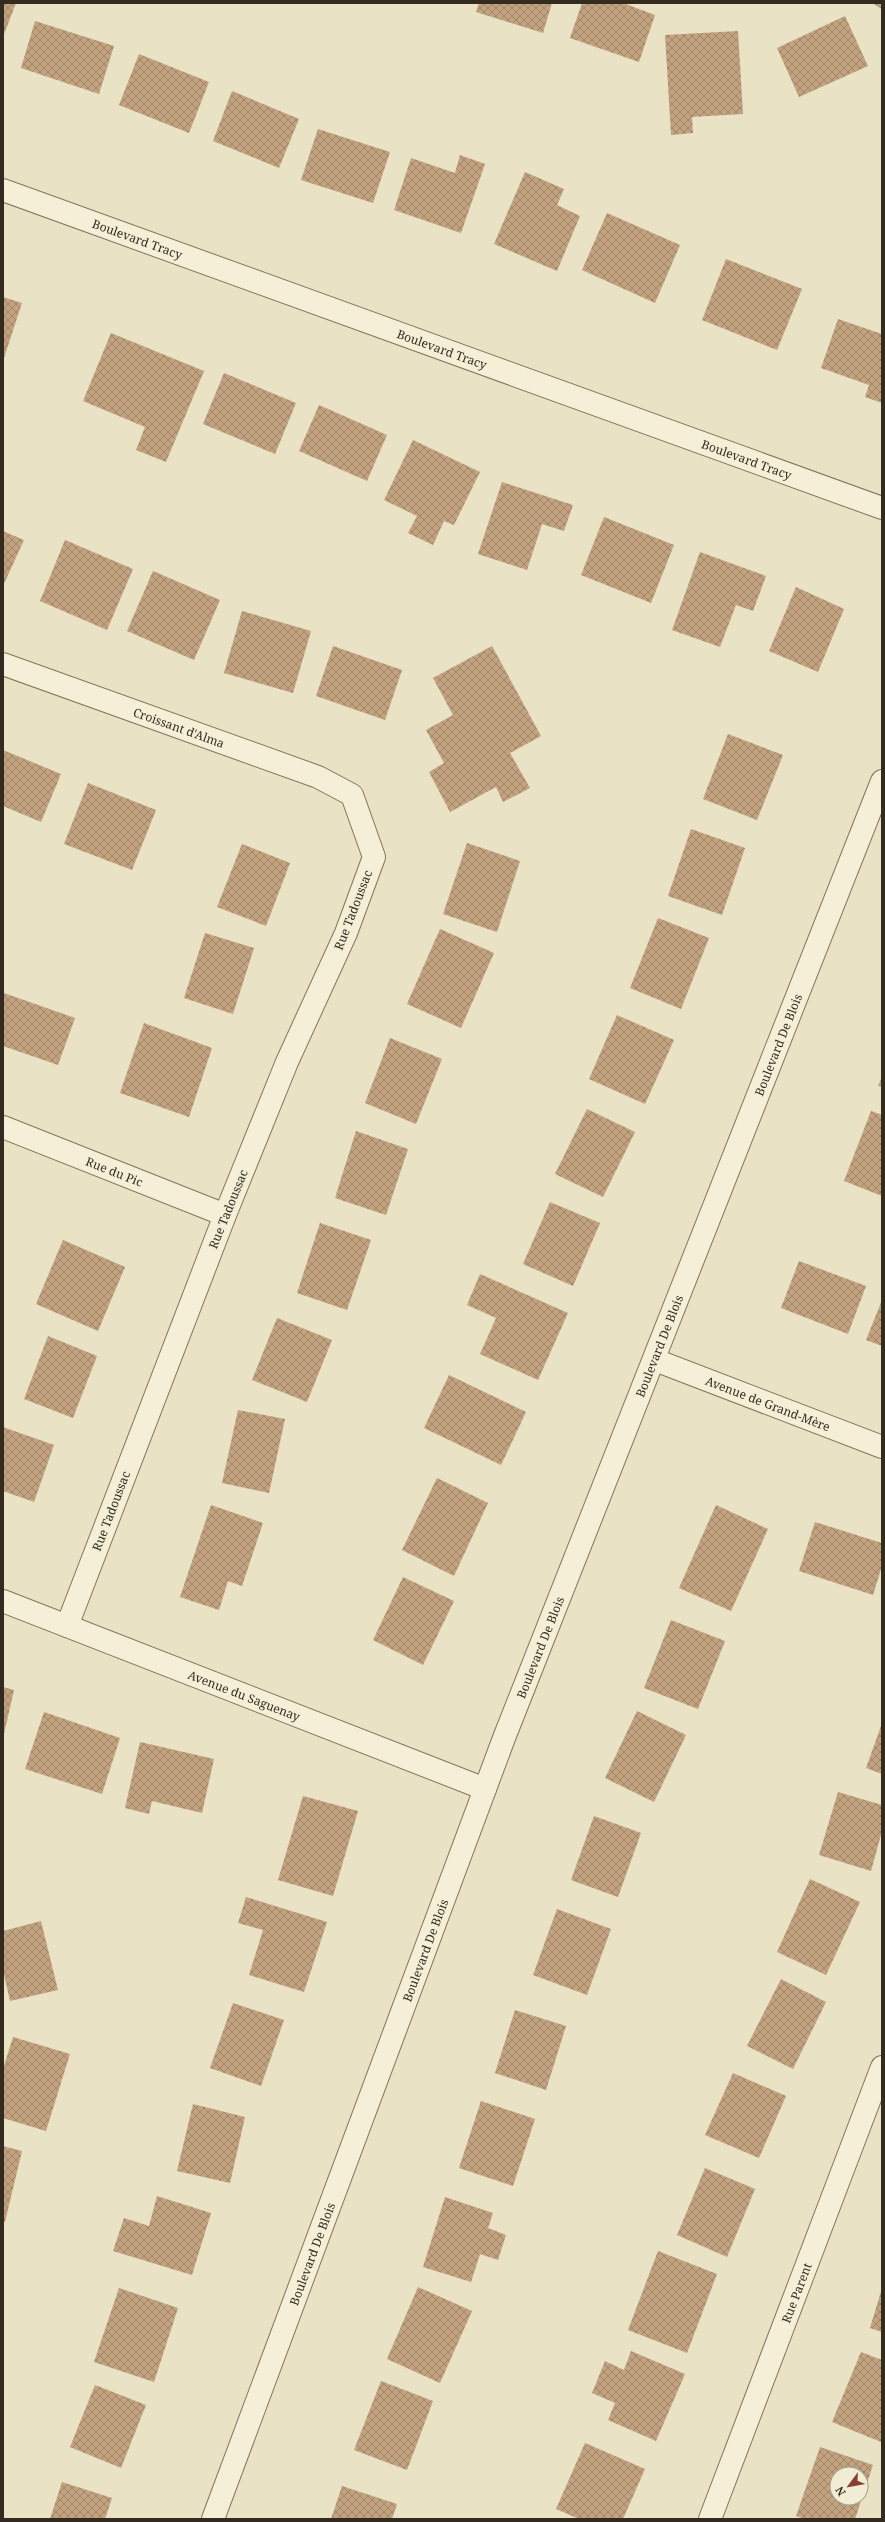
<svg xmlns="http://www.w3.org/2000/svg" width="885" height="2522" viewBox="0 0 885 2522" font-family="'Noto Serif',serif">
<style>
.building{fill:url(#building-cross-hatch);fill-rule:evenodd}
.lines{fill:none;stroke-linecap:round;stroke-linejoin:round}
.minor-casing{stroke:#82755d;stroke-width:24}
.minor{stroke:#f5efd7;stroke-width:22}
.labels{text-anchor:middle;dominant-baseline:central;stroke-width:3;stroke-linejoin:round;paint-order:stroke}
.street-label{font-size:12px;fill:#332b1f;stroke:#f1ecd4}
</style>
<defs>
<pattern id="building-cross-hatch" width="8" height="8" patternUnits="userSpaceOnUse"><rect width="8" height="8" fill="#c3a37f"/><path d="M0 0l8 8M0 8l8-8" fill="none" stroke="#9f8567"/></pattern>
</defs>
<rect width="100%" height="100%" fill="#e9e2c5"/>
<g class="building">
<path d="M3 3H16L3 37Z"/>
<path d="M479 3H552L543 33 476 12Z"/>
<path d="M582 3H623L655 15 639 62 570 38Z"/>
<path d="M872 3H882V9Z"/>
<path d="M845 16 868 66 799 97 777 48Z"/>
<path d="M35 21 114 46 99 94 21 68Z"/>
<path d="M738 31 743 114 692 117 693 133 671 135 665 35Z"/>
<path d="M139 54 209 82 189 133 119 105Z"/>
<path d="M232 91 299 119 279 168 213 141Z"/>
<path d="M318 129 390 152 373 203 301 180Z"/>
<path d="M460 155 485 164 461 233 394 210 411 158 455 173Z"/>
<path d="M525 172 564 189 557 205 580 216 557 271 494 244Z"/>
<path d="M607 213 680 245 655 303 582 270Z"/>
<path d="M726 259 802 289 777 350 702 320Z"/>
<path d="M3 297 22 303 3 361Z"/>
<path d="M838 319 882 334V403L865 397 869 385 821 368Z"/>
<path d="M111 333 204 371 166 462 136 450 145 427 83 401Z"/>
<path d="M224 373 296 403 275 454 203 424Z"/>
<path d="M319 405 387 435 367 481 299 451Z"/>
<path d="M413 440 480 472 454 525 444 521 433 545 408 533 417 516 384 500Z"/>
<path d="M502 482 573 505 564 531 542 524 527 570 478 554Z"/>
<path d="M604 517 674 545 651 603 581 575Z"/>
<path d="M3 531 24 540 3 586Z"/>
<path d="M65 540 133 569 107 630 40 601Z"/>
<path d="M700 552 766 576 753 611 736 605 720 647 672 630Z"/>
<path d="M153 571 220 600 194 660 127 631Z"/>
<path d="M796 587 844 609 818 672 769 651Z"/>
<path d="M242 611 311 631 293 693 224 673Z"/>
<path d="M333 646 402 670 385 720 316 696Z"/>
<path d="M492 646 541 736 510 753 530 788 503 802 496 787 450 812 429 772 444 763 426 730 453 715 433 678Z"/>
<path d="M728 734 783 755 757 820 703 799Z"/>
<path d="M3 750 61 774 41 822 3 806Z"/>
<path d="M88 783 156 810 132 870 64 844Z"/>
<path d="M691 829 745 848 722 915 668 896Z"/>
<path d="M467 843 520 861 497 932 443 914Z"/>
<path d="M242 844 290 863 266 926 217 907Z"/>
<path d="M658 918 709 938 681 1009 630 988Z"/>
<path d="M440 929 494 953 461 1028 407 1004Z"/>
<path d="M205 933 254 948 233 1014 184 998Z"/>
<path d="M4 993 75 1018 58 1065 3 1046Z"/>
<path d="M617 1015 674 1040 645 1104 589 1079Z"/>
<path d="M144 1023 212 1048 189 1117 120 1093Z"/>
<path d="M390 1038 442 1059 416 1124 365 1103Z"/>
<path d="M882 1077V1087L878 1086Z"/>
<path d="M587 1109 635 1132 603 1197 555 1174Z"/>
<path d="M871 1111 882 1115V1196L844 1181Z"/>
<path d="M356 1131 408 1149 386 1215 335 1198Z"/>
<path d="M550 1202 600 1223 573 1286 523 1264Z"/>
<path d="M320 1223 371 1240 347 1310 297 1293Z"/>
<path d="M63 1240 125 1267 98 1331 36 1304Z"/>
<path d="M799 1261 866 1286 848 1334 781 1308Z"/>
<path d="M480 1274 568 1313 538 1380 480 1354 496 1318 467 1305Z"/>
<path d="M882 1300V1346L866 1340Z"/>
<path d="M277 1318 332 1340 307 1402 252 1380Z"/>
<path d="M48 1336 97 1356 73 1418 24 1399Z"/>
<path d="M449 1375 526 1412 501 1465 424 1428Z"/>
<path d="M238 1410 285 1419 269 1493 222 1483Z"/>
<path d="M3 1427 54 1445 34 1502 3 1491Z"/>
<path d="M437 1478 488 1503 454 1576 402 1550Z"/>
<path d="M211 1505 263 1523 242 1586 228 1581 219 1610 180 1597Z"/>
<path d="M716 1505 768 1529 731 1611 679 1588Z"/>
<path d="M815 1522 882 1543V1566L873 1595 799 1571Z"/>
<path d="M403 1577 454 1601 423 1665 373 1640Z"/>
<path d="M671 1620 725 1641 698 1709 644 1688Z"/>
<path d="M3 1687 14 1690 4 1734H3Z"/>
<path d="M637 1711 686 1735 654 1802 605 1778Z"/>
<path d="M44 1712 120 1738 102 1794 25 1769Z"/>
<path d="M882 1723V1774L866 1768Z"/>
<path d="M140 1742 214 1759 202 1813 152 1801 149 1814 125 1808Z"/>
<path d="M838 1792 882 1805V1831L871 1871 819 1855Z"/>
<path d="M303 1796 358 1811 333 1896 278 1880Z"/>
<path d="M594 1816 641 1833 618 1897 571 1880Z"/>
<path d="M810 1879 860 1902 826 1975 777 1952Z"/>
<path d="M246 1897 327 1922 304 1992 249 1975 263 1930 238 1923Z"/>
<path d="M557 1909 611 1929 587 1995 533 1975Z"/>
<path d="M41 1921 58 1990 10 2001 3 1970V1931Z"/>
<path d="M781 1979 826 2002 793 2069 747 2046Z"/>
<path d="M233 2003 284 2020 261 2086 210 2068Z"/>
<path d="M515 2010 566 2026 546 2090 495 2073Z"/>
<path d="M13 2037 70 2054 46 2131 3 2118V2069Z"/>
<path d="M733 2073 786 2096 759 2158 705 2135Z"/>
<path d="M481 2101 535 2119 513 2186 459 2168Z"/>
<path d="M193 2104 245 2117 230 2183 177 2171Z"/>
<path d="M3 2146 22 2151 5 2222H3Z"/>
<path d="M705 2168 755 2189 727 2257 677 2235Z"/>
<path d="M157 2196 211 2213 192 2275 113 2251 124 2218 149 2226Z"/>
<path d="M445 2197 493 2213 488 2228 506 2235 498 2260 480 2254 471 2282 423 2267Z"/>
<path d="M658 2251 717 2274 687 2353 628 2330Z"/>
<path d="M418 2287 472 2311 440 2383 387 2359Z"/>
<path d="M119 2288 178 2308 154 2382 94 2362Z"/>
<path d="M882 2288V2332L870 2328Z"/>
<path d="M631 2351 685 2374 656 2441 608 2420 615 2403 592 2393 605 2361 624 2370Z"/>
<path d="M861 2352 882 2360 881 2442 832 2422Z"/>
<path d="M381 2381 433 2401 407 2470 354 2450Z"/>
<path d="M95 2385 146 2405 121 2468 70 2447Z"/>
<path d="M585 2443 645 2469 623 2519H579L556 2509Z"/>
<path d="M820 2447 873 2465 855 2519H804L796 2516ZM837 2474H861V2498H837Z"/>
<path d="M62 2482 112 2498 105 2519H50Z"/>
<path d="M342 2486 397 2504 392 2519H331Z"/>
</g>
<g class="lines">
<defs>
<g id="minor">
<path id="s1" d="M3 190 882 508"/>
<path id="s2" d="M3 664 318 777 352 795 374 857 346 933 287 1062 225 1215 67 1626"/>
<path id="s3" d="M3 1127 225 1215"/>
<path id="s4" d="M655 1360 882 1447"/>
<path id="s5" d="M3 1601 485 1789"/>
<path id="s6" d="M213 2519 504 1738 882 781"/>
<path id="s7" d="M710 2519 882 2067"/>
</g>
</defs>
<use href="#minor" class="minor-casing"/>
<use href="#minor" class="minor"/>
</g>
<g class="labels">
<g class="street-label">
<text stroke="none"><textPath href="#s1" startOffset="143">Boulevard Tracy</textPath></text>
<text stroke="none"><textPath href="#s1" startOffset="467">Boulevard Tracy</textPath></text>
<text stroke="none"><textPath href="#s1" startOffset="791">Boulevard Tracy</textPath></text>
<text stroke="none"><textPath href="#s2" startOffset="187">Croissant d'Alma</textPath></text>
<text transform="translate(353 910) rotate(-69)">Rue Tadoussac</text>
<text stroke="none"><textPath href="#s6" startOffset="1579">Boulevard De Blois</textPath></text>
<text stroke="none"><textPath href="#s3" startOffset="120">Rue du Pic</textPath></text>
<text transform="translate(228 1209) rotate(-68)">Rue Tadoussac</text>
<text stroke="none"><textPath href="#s6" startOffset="1255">Boulevard De Blois</textPath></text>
<text stroke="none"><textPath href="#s4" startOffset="121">Avenue de Grand-Mère</textPath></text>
<text transform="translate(111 1511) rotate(-69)">Rue Tadoussac</text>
<text stroke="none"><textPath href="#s6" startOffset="931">Boulevard De Blois</textPath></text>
<text stroke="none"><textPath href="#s5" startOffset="259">Avenue du Saguenay</textPath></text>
<text stroke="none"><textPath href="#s6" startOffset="607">Boulevard De Blois</textPath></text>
<text stroke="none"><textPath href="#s6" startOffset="283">Boulevard De Blois</textPath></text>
<text stroke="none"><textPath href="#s7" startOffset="242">Rue Parent</textPath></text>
</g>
</g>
<rect width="885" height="2522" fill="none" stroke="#332b1f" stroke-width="8"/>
<g transform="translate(849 2486) rotate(238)"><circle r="19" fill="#f1ecd4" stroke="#a59f8c"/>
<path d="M0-3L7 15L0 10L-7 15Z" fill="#8a3d34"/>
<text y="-6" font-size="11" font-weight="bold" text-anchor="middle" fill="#332b1f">N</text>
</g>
</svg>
